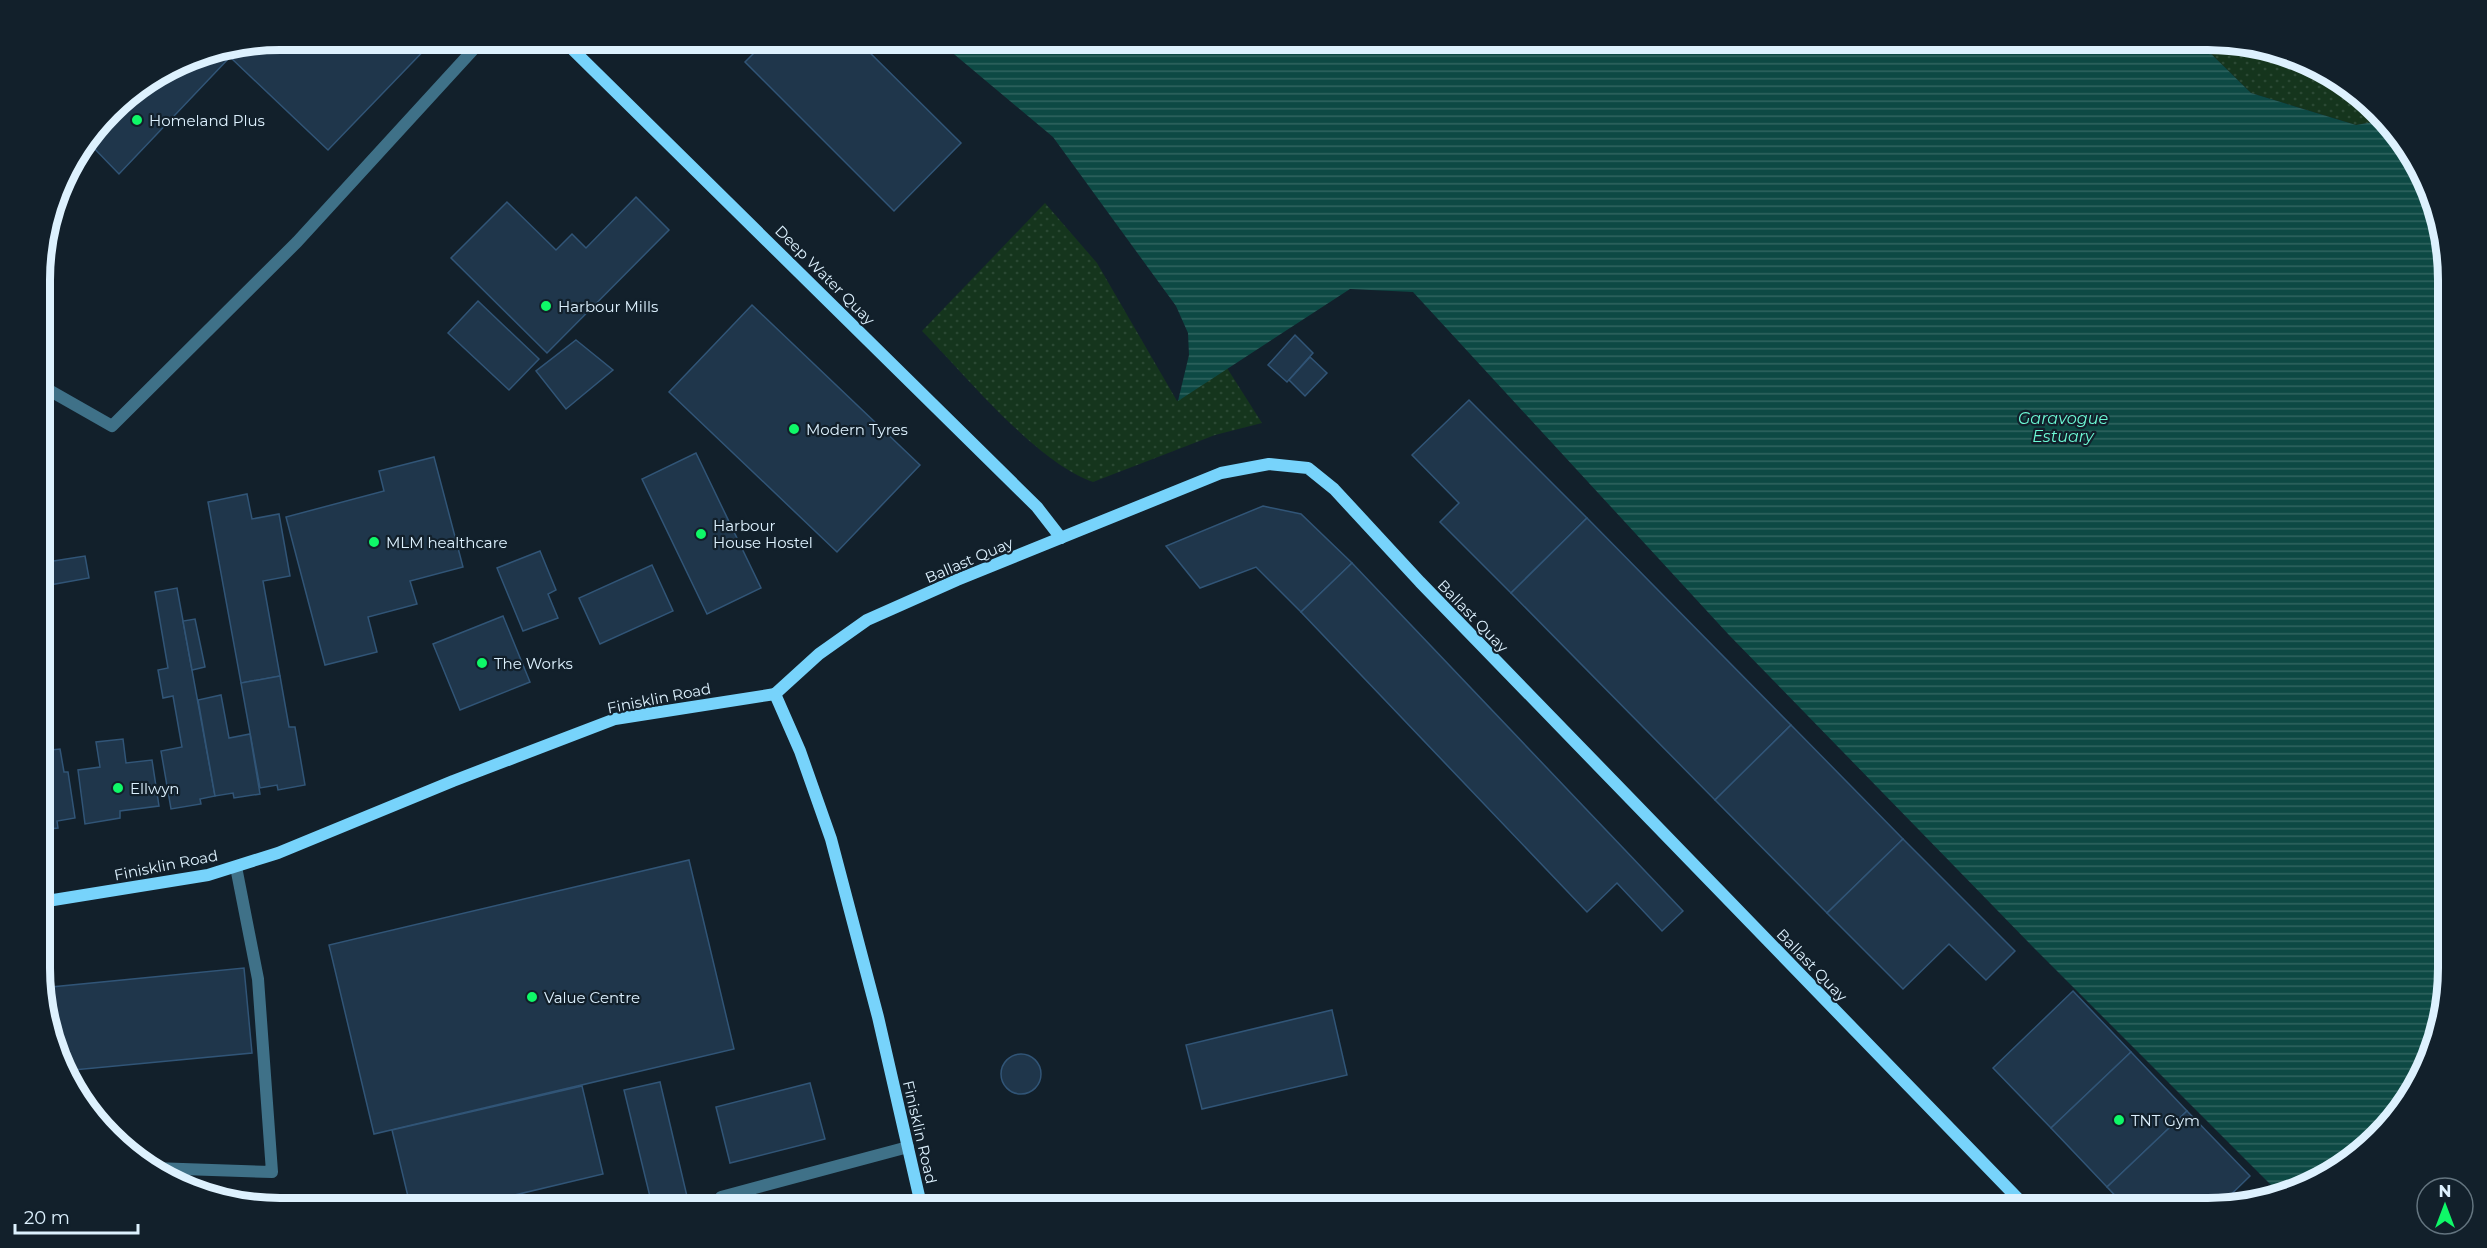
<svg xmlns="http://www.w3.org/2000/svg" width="2487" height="1248" viewBox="0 0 2487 1248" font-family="Montserrat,sans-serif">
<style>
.park{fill:url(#park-dots)}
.water{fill:url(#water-rules)}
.building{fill:#1f364b;stroke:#315577;stroke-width:1.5}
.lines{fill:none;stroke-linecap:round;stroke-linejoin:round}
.lane{stroke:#3f7188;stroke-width:12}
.secondary{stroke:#77d3fb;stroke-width:12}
.poi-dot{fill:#0ff868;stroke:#12202b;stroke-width:2}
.labels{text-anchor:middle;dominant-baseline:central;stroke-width:4.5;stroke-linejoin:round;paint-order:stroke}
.poi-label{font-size:15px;fill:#ddf1fe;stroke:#12202b;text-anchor:start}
.street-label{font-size:15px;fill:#ddf1fe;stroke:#12202b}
.water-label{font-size:16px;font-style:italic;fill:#6efbd7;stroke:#12202b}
.rim{fill:none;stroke:#ddf1fe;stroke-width:8}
</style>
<defs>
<pattern id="park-dots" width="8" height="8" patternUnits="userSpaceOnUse" patternTransform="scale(1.5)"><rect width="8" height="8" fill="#15351d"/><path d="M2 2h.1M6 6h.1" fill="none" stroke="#2b4934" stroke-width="1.8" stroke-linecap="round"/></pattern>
<pattern id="water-rules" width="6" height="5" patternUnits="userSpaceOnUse" patternTransform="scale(1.5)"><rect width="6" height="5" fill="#0d4944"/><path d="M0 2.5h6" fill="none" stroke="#306460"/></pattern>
</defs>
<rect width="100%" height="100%" fill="#12202b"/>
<g class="park">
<path d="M2196 39H2208L2314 64 2366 98 2385 120 2356 125 2251 93Z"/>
<path d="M1045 203 1097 263 1177 401 1227 368 1262 423 1215 435 1093 482C1036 462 966 376 922 331Z"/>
</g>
<path class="water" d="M936 39H2196L2251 93 2356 125 2385 120 2407 146 2446 248 2448 969 2423 1075 2389 1127 2341 1169 2283 1197 2033 947 1729 635 1413 292 1350 289 1178 401 1189 355 1188 333 1176 306 1053 137Z"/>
<g class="building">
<path d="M279 39H435L328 150 230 57 119 174 88 142 121 99 188 57Z"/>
<path d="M768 39H856L961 143 894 211 745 62Z"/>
<path d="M636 197 669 230 547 353 451 258 507 202 556 250 572 234 586 248Z"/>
<path d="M478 301 539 359 509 390 448 333Z"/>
<path d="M752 305 920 465 837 552 669 392Z"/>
<path d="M1295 335 1313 353 1287 382 1268 365Z"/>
<path d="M576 340 613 370 566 409 536 371Z"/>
<path d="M1310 357 1327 373 1305 396 1289 380Z"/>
<path d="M1469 400 1587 518 1511 593 1440 522 1459 503 1412 455Z"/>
<path d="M696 453 761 588 707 614 642 479Z"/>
<path d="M434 457 463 567 410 581 417 604 368 617 377 652 325 665 286 517 384 491 379 471Z"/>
<path d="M247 494 252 519 279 514 290 576 263 581 280 676 241 683 208 502Z"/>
<path d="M1263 506 1301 514 1352 563 1301 612 1256 567 1200 588 1166 546Z"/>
<path d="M1587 518 1791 725 1715 800 1511 593Z"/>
<path d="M540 551 556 590 548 594 558 618 523 631 497 568Z"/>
<path d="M85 556 89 578 44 586 41 563Z"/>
<path d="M1352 563 1683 911 1662 931 1617 883 1587 912 1301 612Z"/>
<path d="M652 565 673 611 600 644 579 598Z"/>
<path d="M177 588 215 796 200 799 201 804 171 809 161 751 182 747 173 696 163 698 158 670 168 668 155 592Z"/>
<path d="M503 616 530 682 460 710 433 644Z"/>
<path d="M195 619 205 667 192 670 183 621Z"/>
<path d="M280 676 289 727H295L305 785 278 790 277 785 260 788 241 683Z"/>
<path d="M221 695 229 738 250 734 260 794 234 798 233 793 215 796 198 700Z"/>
<path d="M1791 725 1903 839 1827 913 1715 800Z"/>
<path d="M123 739 126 763 152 760 159 806 120 811V818L85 824 78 770 100 767 96 742Z"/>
<path d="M60 749 64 772H68L75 818 57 821 58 828 41 830V751Z"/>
<path d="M1903 839 2015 951 1986 980 1949 944 1903 989 1827 913Z"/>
<path d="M689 860 734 1049 374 1134 329 945Z"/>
<path d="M244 968 252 1053 63 1071 57 1060 41 1000V988Z"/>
<path d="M2073 991 2131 1052 2051 1128 1993 1068Z"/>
<path d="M1332 1010 1347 1075 1202 1109 1186 1045Z"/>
<path d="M2131 1052 2187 1111 2107 1187 2051 1128Z"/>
<circle cx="1021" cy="1074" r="20"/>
<path d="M660 1082 690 1209H653L624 1090Z"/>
<path d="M810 1083 825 1139 730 1163 716 1107Z"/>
<path d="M582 1086 603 1174 456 1209H411L392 1130Z"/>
<path d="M2187 1111 2250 1176 2216 1209H2128L2107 1187Z"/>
<path d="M2232 1194 2243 1205 2216 1209Z"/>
<path d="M831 1195 835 1209H776Z"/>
</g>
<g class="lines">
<g class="lane">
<path d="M40 385 112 426 297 242 483 39"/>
<path d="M153 1168 272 1172 258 979 236 867"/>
<path d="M723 1209 721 1197 908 1147"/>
</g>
<g class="secondary">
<path d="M562 39 1037 507 1061 538"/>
<path d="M775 694 819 654 867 620 957 580 1221 473 1269 464 1308 468 1334 489 1420 582 2028 1209"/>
<path d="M775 694 800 751 831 839 878 1017 922 1209"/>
<path d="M41 902 208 875 278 853 453 781 615 719 775 694"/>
</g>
</g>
<g class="poi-dot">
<circle cx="137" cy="120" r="6"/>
<circle cx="546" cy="306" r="6"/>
<circle cx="794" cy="429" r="6"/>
<circle cx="701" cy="534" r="6"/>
<circle cx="374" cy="542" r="6"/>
<circle cx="482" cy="663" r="6"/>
<circle cx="118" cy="788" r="6"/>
<circle cx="532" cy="997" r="6"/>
<circle cx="2119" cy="1120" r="6"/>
</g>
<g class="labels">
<g class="poi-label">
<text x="149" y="120">Homeland Plus</text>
<text x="558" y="306">Harbour Mills</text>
<text x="806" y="429">Modern Tyres</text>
<text x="713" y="525">Harbour<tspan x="713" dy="17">House Hostel</tspan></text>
<text x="386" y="542">MLM healthcare</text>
<text x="494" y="663">The Works</text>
<text x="130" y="788">Ellwyn</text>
<text x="544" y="997">Value Centre</text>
<text x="2131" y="1120">TNT Gym</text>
</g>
<g class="street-label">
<text transform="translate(825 275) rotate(45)">Deep Water Quay</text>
<text transform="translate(969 560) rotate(-23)">Ballast Quay</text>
<text transform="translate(1473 616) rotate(46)">Ballast Quay</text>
<text transform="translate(659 698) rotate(-11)">Finisklin Road</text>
<text transform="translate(166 865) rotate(-11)">Finisklin Road</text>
<text transform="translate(1812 965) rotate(46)">Ballast Quay</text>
<text transform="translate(920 1132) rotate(77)">Finisklin Road</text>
</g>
<g class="water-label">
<text x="2063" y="418">Garavogue<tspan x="2063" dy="18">Estuary</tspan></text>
</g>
</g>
<path d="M0 0H2487V1248H0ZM280 50H2208A230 230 0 0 1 2438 280V968A230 230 0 0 1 2208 1198H280A230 230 0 0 1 50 968V280A230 230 0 0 1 280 50Z" fill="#12202b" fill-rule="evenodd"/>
<path class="rim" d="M280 50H2208A230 230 0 0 1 2438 280V968A230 230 0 0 1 2208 1198H280A230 230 0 0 1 50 968V280A230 230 0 0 1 280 50Z"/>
<g transform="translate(2445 1206)"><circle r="28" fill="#12202b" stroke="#63747f" stroke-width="1.5"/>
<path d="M0-4.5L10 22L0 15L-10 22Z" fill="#0ff868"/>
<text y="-9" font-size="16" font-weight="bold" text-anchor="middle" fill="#ddf1fe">N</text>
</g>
<path d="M15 1224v9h123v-9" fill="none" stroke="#ddf1fe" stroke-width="3"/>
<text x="24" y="1224" font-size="18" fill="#ddf1fe" stroke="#12202b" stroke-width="4.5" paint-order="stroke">20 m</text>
</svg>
